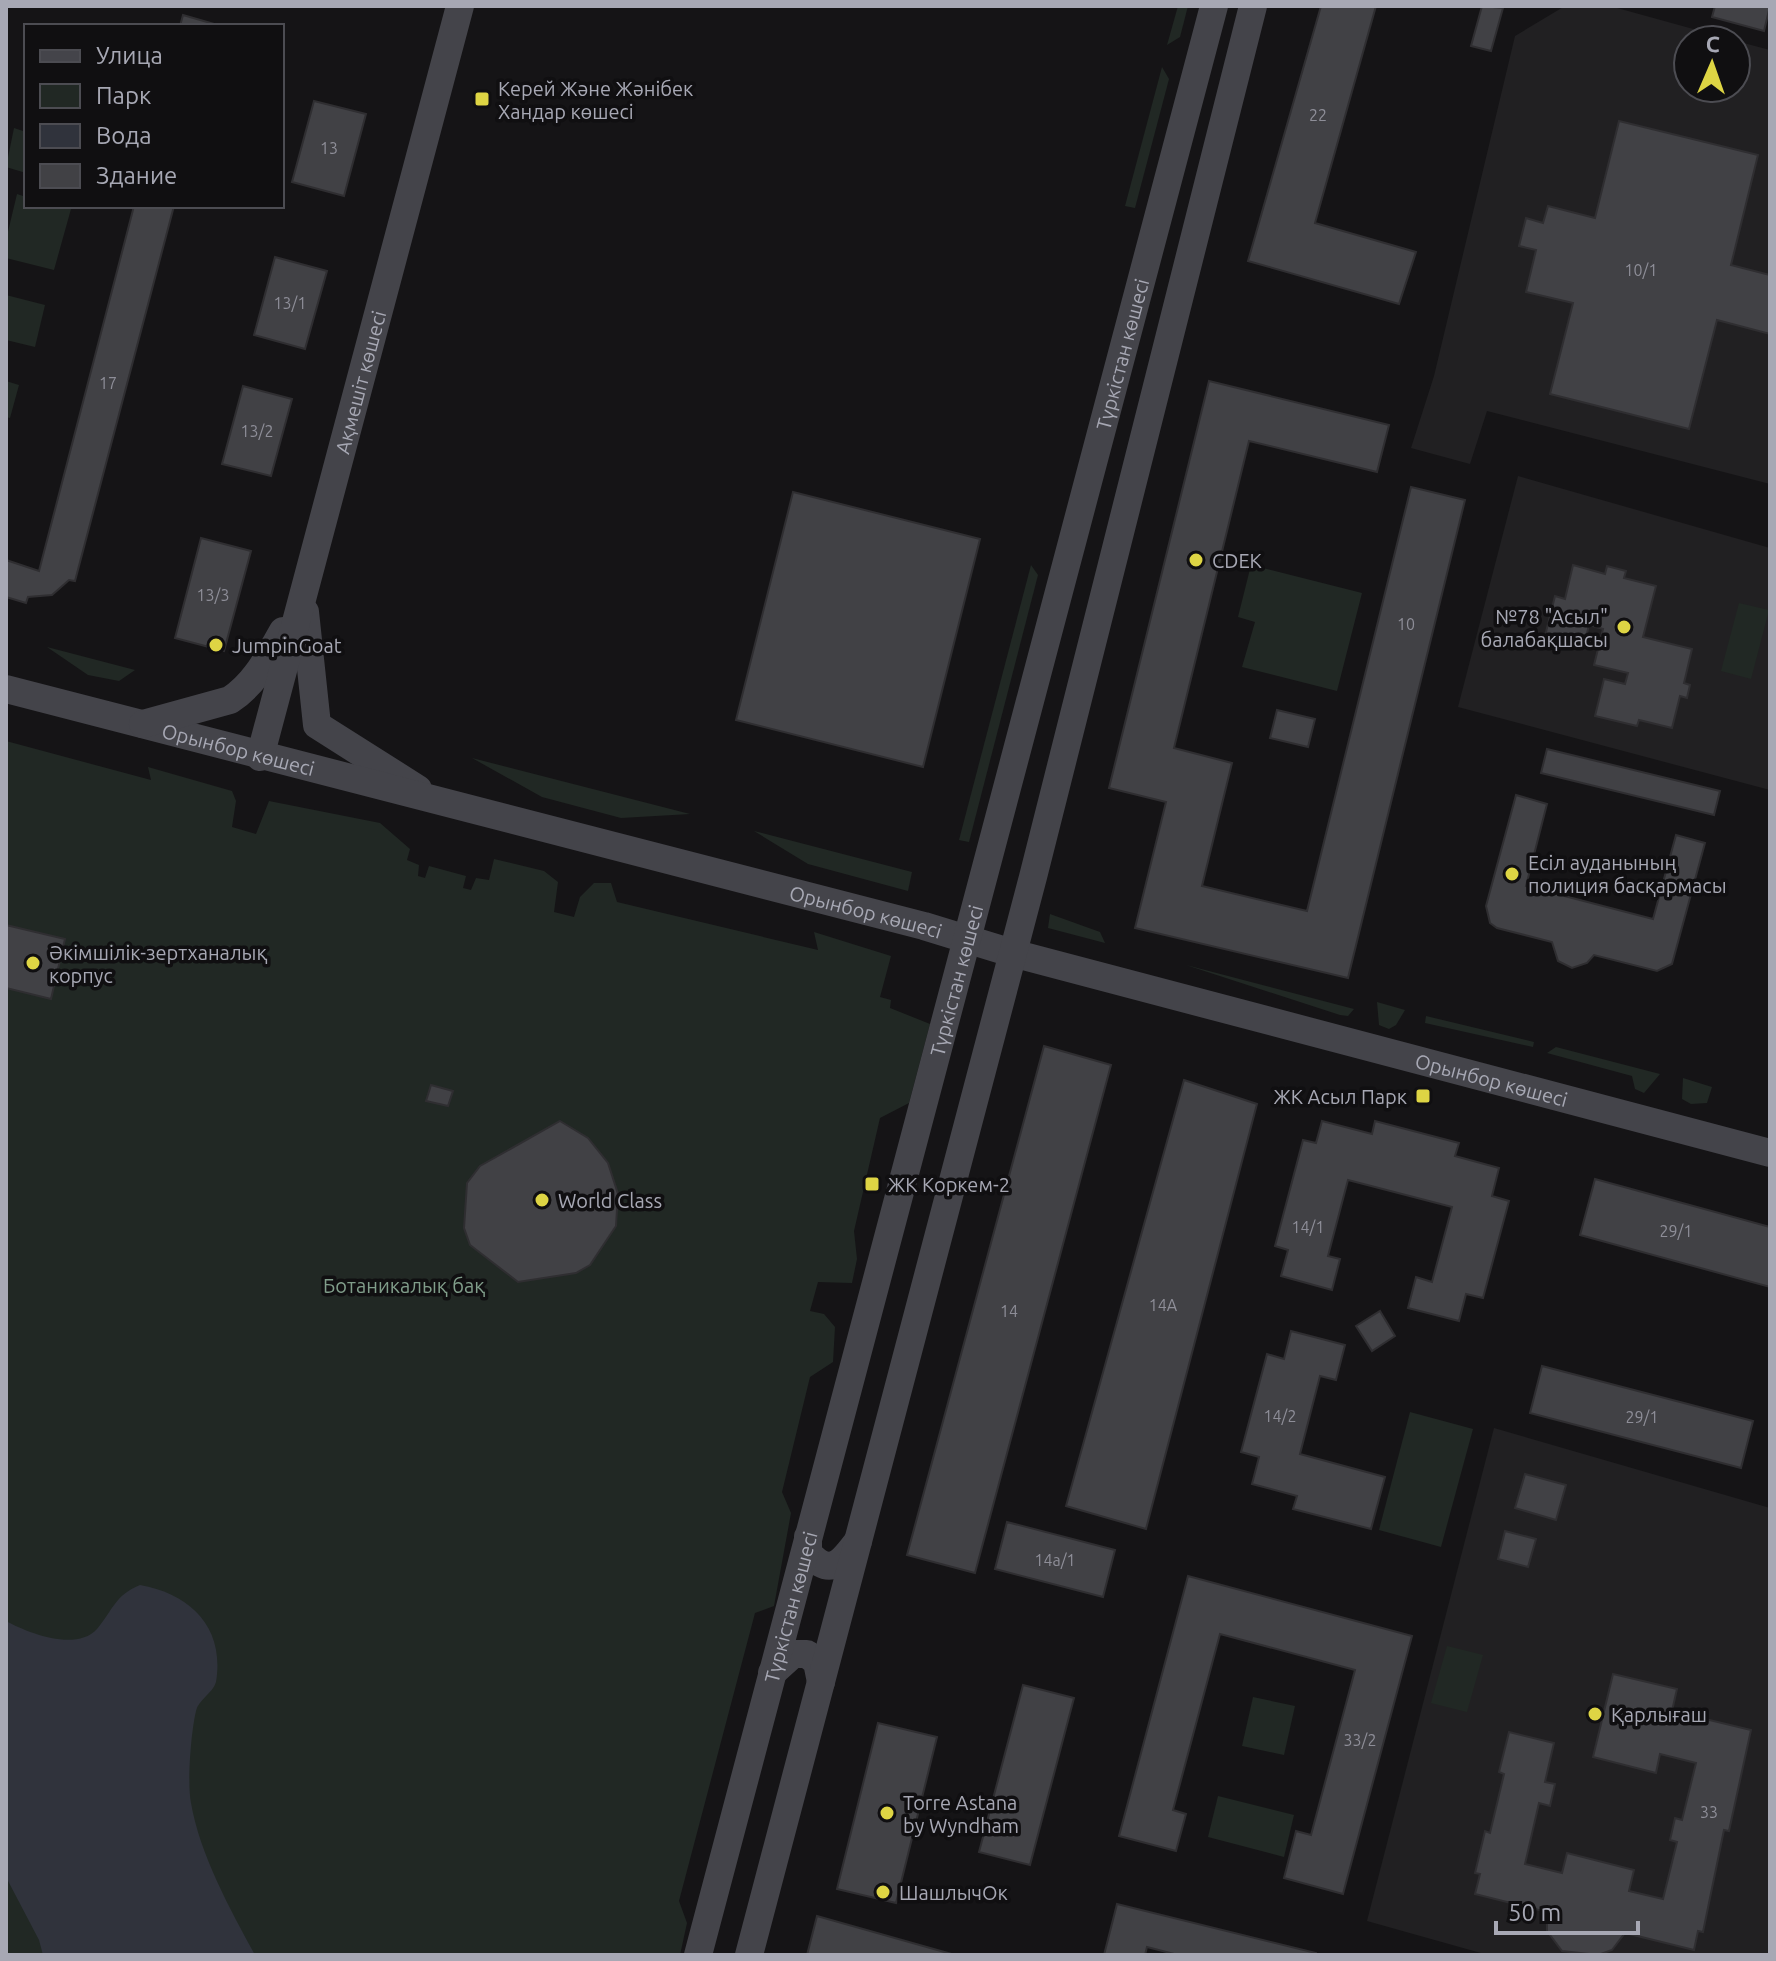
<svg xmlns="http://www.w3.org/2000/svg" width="1776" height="1961" viewBox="0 0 1776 1961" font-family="Ubuntu,sans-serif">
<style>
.built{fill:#212022}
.green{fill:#212824}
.water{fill:#30333c}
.building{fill:#414145;stroke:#2f2e31;stroke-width:2}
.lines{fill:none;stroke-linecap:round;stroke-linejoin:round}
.secondary{stroke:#44444a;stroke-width:28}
.poi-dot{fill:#ded544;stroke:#100f11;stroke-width:3}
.labels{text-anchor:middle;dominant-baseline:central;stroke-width:7;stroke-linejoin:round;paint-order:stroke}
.number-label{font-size:16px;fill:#8e8e98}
.poi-label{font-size:20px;fill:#a7a8b4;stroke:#100f11;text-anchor:start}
.street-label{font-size:20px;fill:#a7a8b4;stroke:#100f11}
.park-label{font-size:20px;fill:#809d8a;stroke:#100f11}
</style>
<rect width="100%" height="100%" fill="#151416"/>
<g class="built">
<path d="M1565 6H1610L1733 40H1688V88H1736V41L1770 50V484L1487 411 1470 464 1411 448 1434 376 1515 36Z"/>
<path d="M1518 476 1770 548V790L1458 707Z"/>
<path d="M1494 1428 1770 1508V1955H1488L1367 1921Z"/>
</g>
<g class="green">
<path d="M1178 6H1188L1180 37 1167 45Z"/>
<path d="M1162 67 1169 79 1135 208 1125 206Z"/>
<path d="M14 128 26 132V173L6 167Z"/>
<path d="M17 194 26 197V206L71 209 54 270 6 258V240Z"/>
<path d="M6 295 45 305 35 347 6 340Z"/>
<path d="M6 381 19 385 10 418 6 417Z"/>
<path d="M1031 565 1038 575 969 842 959 840Z"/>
<path d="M1251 565 1362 593 1337 691 1242 667 1255 622 1238 617Z"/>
<path d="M1739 603 1769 610 1751 679 1721 671Z"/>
<path d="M47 647 135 670 119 681 88 675Z"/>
<path d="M6 741 151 780 148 767 232 791 236 801 232 827 256 834 269 801 380 823 410 849 407 860 419 865 418 876 425 878 429 866 466 876 463 888 471 890 476 878 489 880 494 859 544 871 558 882 554 912 574 917 580 897 594 883H611L617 902 818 950 814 932 891 956 880 997 891 1000 890 1008 930 1024 909 1103 880 1118 854 1231 857 1259 852 1283 818 1282 810 1311 824 1314 835 1327 833 1362 810 1377 782 1492 791 1513 774 1606 755 1613 679 1901 687 1923 680 1955H6Z"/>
<path d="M472 758 690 814 621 818 542 797Z"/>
<path d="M754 831 912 872 908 891 808 864Z"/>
<path d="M1050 914 1100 932 1105 943 1048 928Z"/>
<path d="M1186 965 1354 1009 1348 1016 1340 1015Z"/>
<path d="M1377 1002 1405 1010 1396 1025 1389 1029 1379 1025Z"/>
<path d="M1426 1016 1534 1042 1533 1047 1425 1023Z"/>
<path d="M1556 1047 1660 1074 1644 1093 1635 1089 1632 1076 1547 1053Z"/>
<path d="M1683 1078 1712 1087 1707 1103 1691 1104 1682 1099Z"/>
<path d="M1410 1412 1473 1429 1441 1547 1379 1530Z"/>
<path d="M1447 1646 1483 1655 1467 1712 1431 1703Z"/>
<path d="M1253 1697 1295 1706 1284 1755 1242 1746Z"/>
<path d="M1218 1796 1294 1815 1284 1857 1208 1837Z"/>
</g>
<path class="water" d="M140 1585C191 1594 225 1628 216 1682 213 1693 198 1700 196 1711 191 1732 187 1783 191 1803 200 1855 230 1909 255 1955H43L39 1940 6 1877V1621C28 1633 76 1652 97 1629 113 1610 115 1595 140 1585Z"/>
<g class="building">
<path d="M1321 6H1376L1315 223 1416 252 1399 304 1248 261Z"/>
<path d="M1482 6 1503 8 1491 51 1471 46Z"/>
<path d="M1715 6H1770L1764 31 1712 17Z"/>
<path d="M183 15 221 26H180Z"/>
<path d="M314 101 366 114 344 196 292 182Z"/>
<path d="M1619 121 1758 155 1731 265 1770 275V334L1717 320 1689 429 1550 394 1573 303 1526 292 1536 250 1519 246 1526 218 1543 223 1548 206 1595 218Z"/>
<path d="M134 206H174L75 581 69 580 52 595 28 597 26 603 6 597V560L39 571Z"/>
<path d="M275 257 327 271 305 349 254 335Z"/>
<path d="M1209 381 1389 425 1377 472 1249 441 1174 748 1232 763 1202 886 1307 911 1411 487 1465 500 1348 978 1135 928 1166 802 1109 788Z"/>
<path d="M243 386 292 399 271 476 222 464Z"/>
<path d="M793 492 980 539 923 767 736 720Z"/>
<path d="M201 538 251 551 224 651 175 638Z"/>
<path d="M1573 565 1605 574 1607 566 1626 571 1624 578 1656 586 1643 637 1692 649 1684 683 1690 685 1687 698 1680 696 1672 728 1639 720 1637 726 1595 716 1604 679 1625 684 1628 673 1594 665 1603 629 1589 625 1584 646 1545 636 1555 596 1565 599Z"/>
<path d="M1277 710 1315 719 1308 747 1270 738Z"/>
<path d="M1547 749 1720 791 1714 815 1541 773Z"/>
<path d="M1516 795 1547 804 1526 886 1653 919 1676 835 1705 843 1672 964 1657 971 1594 955 1587 963 1572 968 1558 961 1552 942 1497 928 1490 923 1486 906Z"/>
<path d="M6 925 65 939 51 999 6 988Z"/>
<path d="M1044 1046 1111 1065 975 1573 907 1555Z"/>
<path d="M1184 1080 1257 1104 1146 1529 1066 1506Z"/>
<path d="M431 1085 453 1091 448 1106 426 1101Z"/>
<path d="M560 1121 588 1138 608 1163 618 1194 616 1226 590 1265 576 1273 518 1282 470 1245 464 1228 467 1183 480 1166Z"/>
<path d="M1322 1121 1372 1134 1375 1121 1459 1143 1455 1156 1499 1168 1492 1196 1509 1201 1483 1298 1466 1294 1459 1321 1408 1308 1416 1277 1432 1282 1452 1207 1348 1180 1328 1256 1340 1259 1332 1290 1281 1276 1288 1250 1275 1246 1303 1140 1316 1143Z"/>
<path d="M1595 1179 1770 1227V1287L1580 1235Z"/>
<path d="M1380 1311 1395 1336 1372 1351 1356 1326Z"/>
<path d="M1291 1331 1345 1345 1336 1380 1320 1376 1300 1454 1385 1477 1371 1529 1293 1509 1297 1496 1252 1484 1259 1457 1241 1452 1267 1354 1284 1359Z"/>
<path d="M1542 1366 1753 1421 1741 1468 1530 1413Z"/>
<path d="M1525 1474 1566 1485 1556 1520 1515 1508Z"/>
<path d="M1007 1522 1115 1550 1103 1597 995 1569Z"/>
<path d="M1505 1531 1536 1539 1528 1567 1498 1559Z"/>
<path d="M1188 1576 1412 1636 1343 1894 1284 1878 1296 1831 1311 1835 1355 1670 1220 1634 1173 1810 1186 1814 1176 1851 1119 1836Z"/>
<path d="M1613 1674 1677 1689 1672 1711 1751 1730 1729 1831 1724 1830 1703 1932 1698 1931 1694 1950 1625 1933 1612 1950 1598 1955 1562 1951 1547 1931V1912L1475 1894 1480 1874 1475 1873 1485 1831 1490 1833 1504 1774 1499 1772 1509 1732 1554 1743 1545 1782 1555 1784 1550 1806 1539 1803 1525 1864 1562 1873 1567 1853 1634 1870 1629 1891 1663 1899 1677 1842 1670 1840 1675 1818 1682 1820 1696 1763 1660 1754 1656 1773 1593 1757Z"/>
<path d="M1023 1685 1074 1698 1030 1865 979 1852Z"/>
<path d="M878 1723 937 1737 896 1903 837 1889Z"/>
<path d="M1117 1904 1316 1953V1955H1178L1147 1947 1145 1955H1104Z"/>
<path d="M817 1916 955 1955H807Z"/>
</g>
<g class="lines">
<g class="secondary">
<path d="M305 612 317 725 418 789"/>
<path id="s1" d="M6 689 924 926 1012 953 1770 1153"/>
<path d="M143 724 230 700C256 683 268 657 283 631"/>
<path id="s2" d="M260 757 460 6"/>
<path d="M808 1537V1553C831 1578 842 1562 858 1541"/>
<path d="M772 1673 793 1654H807L817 1662 821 1682"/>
<path id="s3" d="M698 1955 1214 6"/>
<path d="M749 1955 1033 877 1253 6"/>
</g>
</g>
<g class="poi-dot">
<rect x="474" y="91" width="16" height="16" rx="4"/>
<circle cx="1196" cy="560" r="8"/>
<circle cx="1624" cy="627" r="8"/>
<circle cx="216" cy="645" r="8"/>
<circle cx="1512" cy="874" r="8"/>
<circle cx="33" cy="963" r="8"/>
<rect x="1415" y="1088" width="16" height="16" rx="4"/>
<rect x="864" y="1176" width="16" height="16" rx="4"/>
<circle cx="542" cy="1200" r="8"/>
<circle cx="1595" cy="1714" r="8"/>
<circle cx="887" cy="1813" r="8"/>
<circle cx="883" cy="1892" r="8"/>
</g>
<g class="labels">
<g class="number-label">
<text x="1318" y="115">22</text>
<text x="329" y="148">13</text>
<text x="1641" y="270">10/1</text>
<text x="290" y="303">13/1</text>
<text x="108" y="383">17</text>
<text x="257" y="431">13/2</text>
<text x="213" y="595">13/3</text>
<text x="1406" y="624">10</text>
<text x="1308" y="1227">14/1</text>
<text x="1676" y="1231">29/1</text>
<text x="1163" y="1305">14А</text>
<text x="1009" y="1311">14</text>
<text x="1280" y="1416">14/2</text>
<text x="1642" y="1417">29/1</text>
<text x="1055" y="1560">14а/1</text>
<text x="1360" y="1740">33/2</text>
<text x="1709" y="1812">33</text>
</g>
<g class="poi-label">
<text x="498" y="88">Керей Және Жәнібек<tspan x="498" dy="23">Хандар көшесі</tspan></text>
<text x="1212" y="560">CDEK</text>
<text x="1608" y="616" text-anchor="end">№78 "Асыл"<tspan x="1608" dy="23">балабақшасы</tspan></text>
<text x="232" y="645">JumpinGoat</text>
<text x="1528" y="862">Есіл ауданының<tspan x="1528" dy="23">полиция басқармасы</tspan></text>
<text x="49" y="952">Әкімшілік-зертханалық<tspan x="49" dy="23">корпус</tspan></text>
<text x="1407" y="1096" text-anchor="end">ЖК Асыл Парк</text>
<text x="888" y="1184">ЖК Коркем-2</text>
<text x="558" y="1200">World Class</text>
<text x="1611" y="1714">Қарлығаш</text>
<text x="903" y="1802">Torre Astana<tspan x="903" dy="23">by Wyndham</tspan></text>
<text x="899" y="1892">ШашлычОк</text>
</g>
<g class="street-label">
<text stroke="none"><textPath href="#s3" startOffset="1656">Түркістан көшесі</textPath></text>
<text stroke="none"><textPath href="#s2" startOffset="388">Ақмешіт көшесі</textPath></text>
<text stroke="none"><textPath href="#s1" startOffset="240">Орынбор көшесі</textPath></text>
<text stroke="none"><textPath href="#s1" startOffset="888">Орынбор көшесі</textPath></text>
<text stroke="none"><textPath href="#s3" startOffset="1008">Түркістан көшесі</textPath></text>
<text stroke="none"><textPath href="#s1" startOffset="1536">Орынбор көшесі</textPath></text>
<text stroke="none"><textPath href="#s3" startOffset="360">Түркістан көшесі</textPath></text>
</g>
<g class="park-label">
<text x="404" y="1285">Ботаникалық бақ</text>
</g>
</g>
<rect width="1776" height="1961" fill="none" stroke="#a7a8b4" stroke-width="16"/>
<rect x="24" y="24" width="260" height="184" fill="#100f11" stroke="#4c4c52" stroke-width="2"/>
<rect x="40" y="50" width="40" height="12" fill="#44444a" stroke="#4c4c52" stroke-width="2"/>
<text x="96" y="64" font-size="24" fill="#a7a8b4">Улица</text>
<rect x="40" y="84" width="40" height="24" fill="#212824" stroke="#4c4c52" stroke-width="2"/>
<text x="96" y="104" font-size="24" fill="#a7a8b4">Парк</text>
<rect x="40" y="124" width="40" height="24" fill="#30333c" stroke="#4c4c52" stroke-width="2"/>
<text x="96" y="144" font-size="24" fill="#a7a8b4">Вода</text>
<rect x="40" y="164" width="40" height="24" fill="#414145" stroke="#4c4c52" stroke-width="2"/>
<text x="96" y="184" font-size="24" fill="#a7a8b4">Здание</text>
<g transform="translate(1712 64) rotate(2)"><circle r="38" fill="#100f11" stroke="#4c4c52" stroke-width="2"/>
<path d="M0-6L14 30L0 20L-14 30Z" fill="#ded544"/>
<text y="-12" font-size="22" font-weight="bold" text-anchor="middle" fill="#a7a8b4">С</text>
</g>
<path d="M1496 1921v12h142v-12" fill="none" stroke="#a7a8b4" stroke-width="4"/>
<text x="1508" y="1921" font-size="24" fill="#a7a8b4" stroke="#100f11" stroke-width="6" paint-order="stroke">50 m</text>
</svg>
